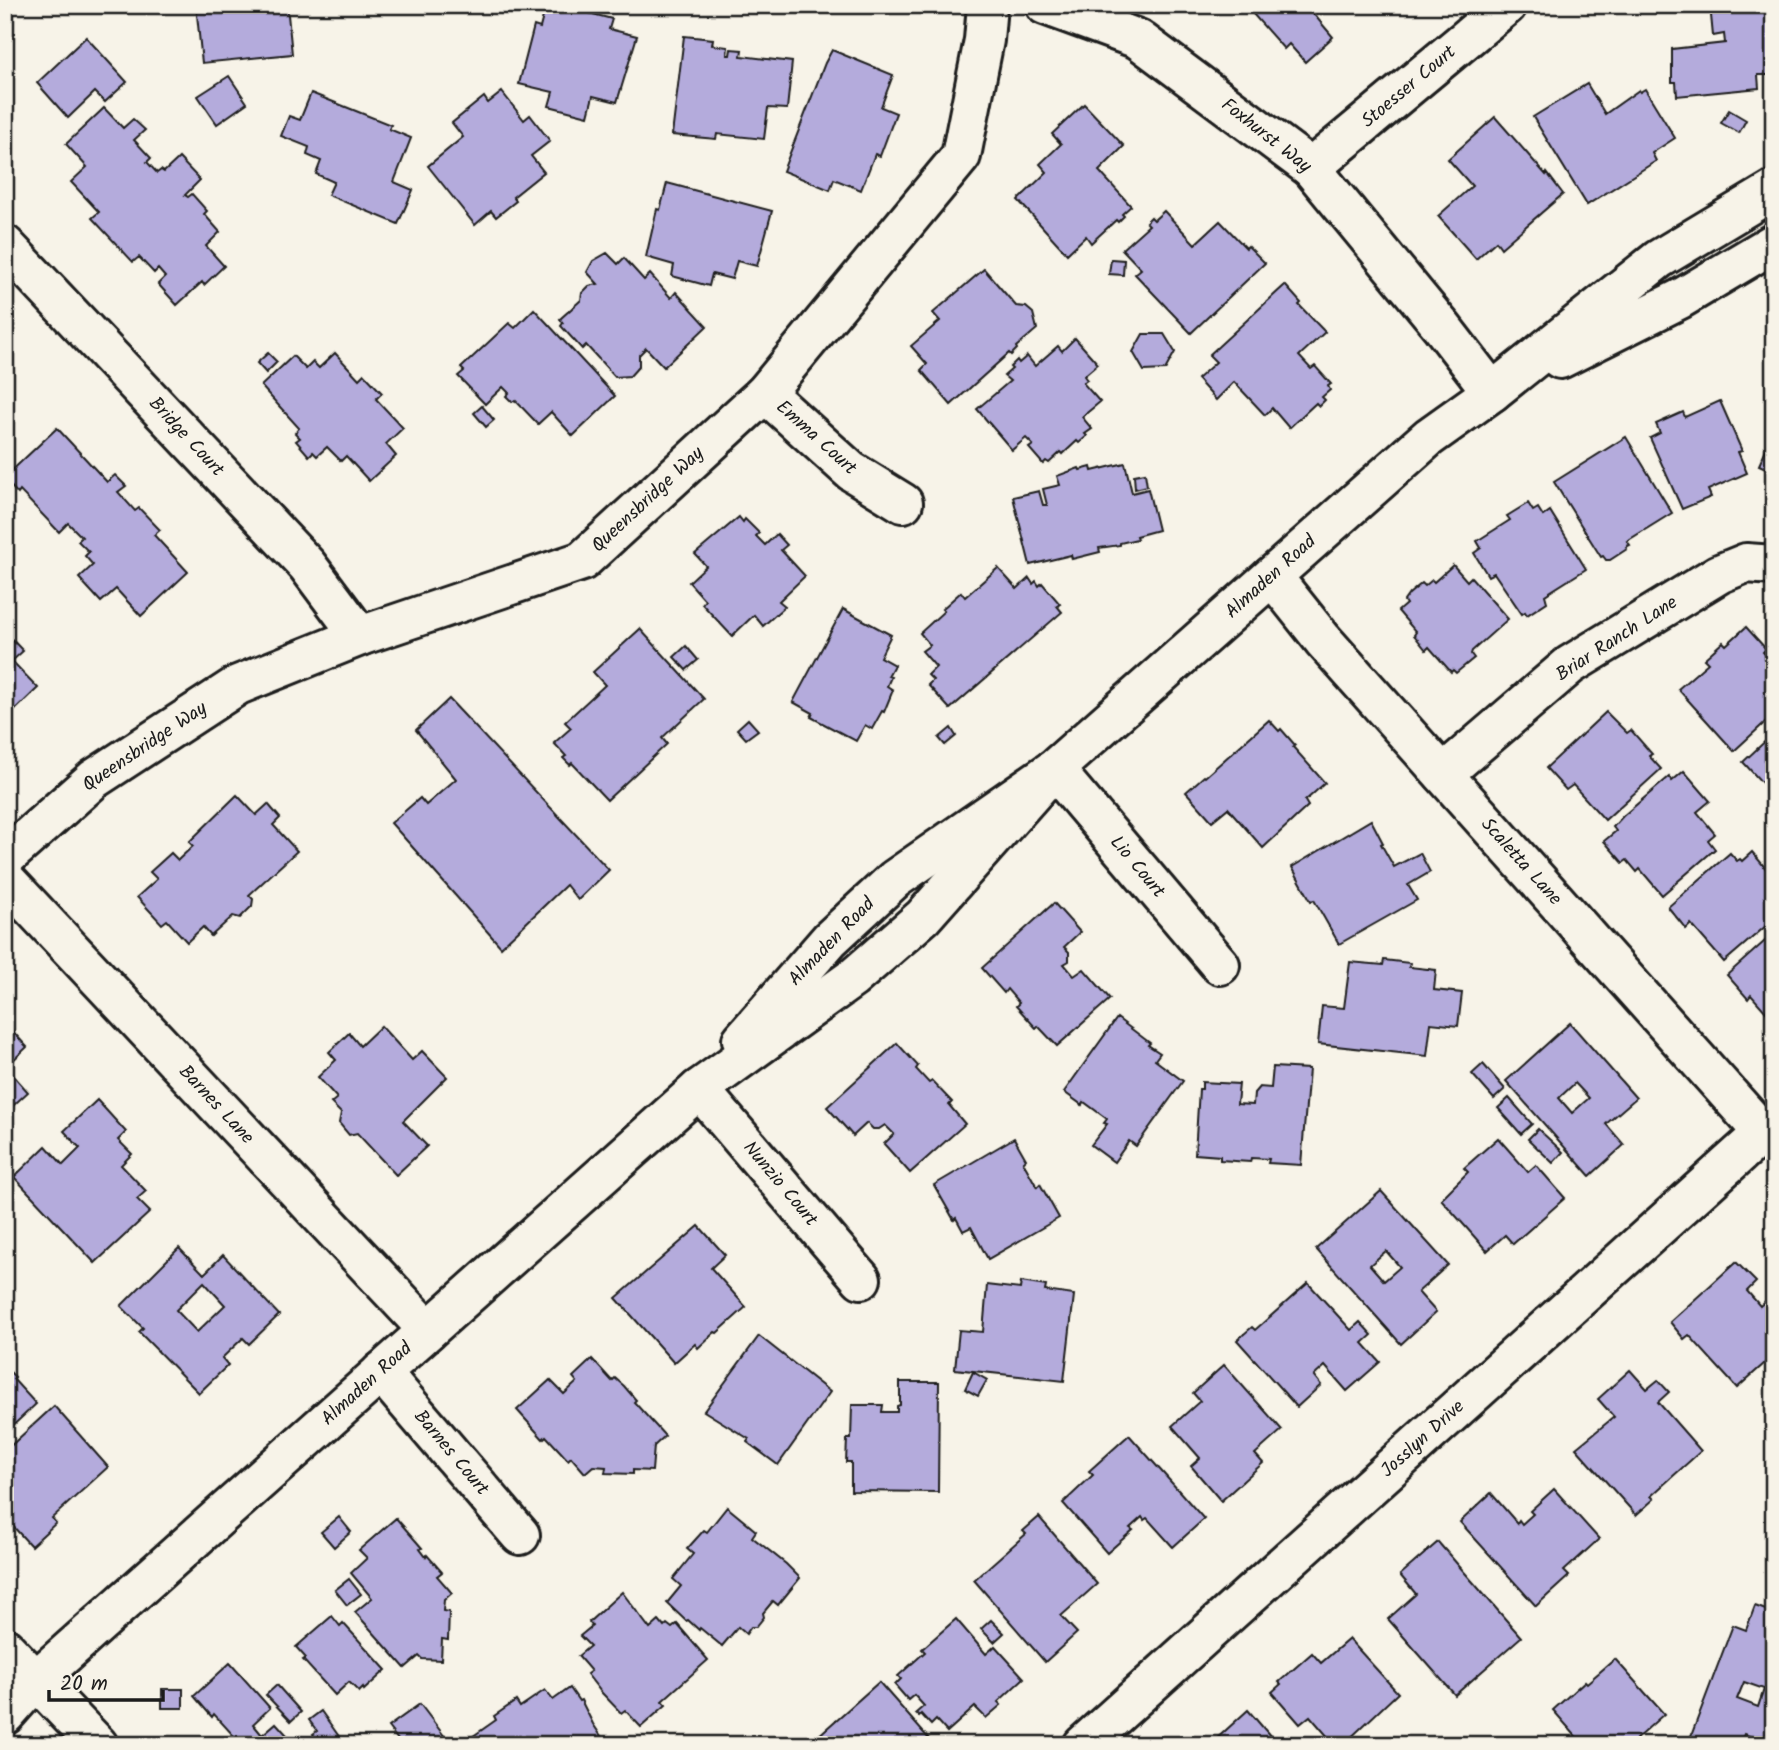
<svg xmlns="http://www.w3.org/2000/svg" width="1779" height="1750" viewBox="0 0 1779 1750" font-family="Kalam,sans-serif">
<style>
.building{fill:#b4abdc;stroke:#1c1c1c;stroke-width:2;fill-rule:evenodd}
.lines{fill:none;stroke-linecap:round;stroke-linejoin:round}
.street-casing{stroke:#1c1c1c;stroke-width:44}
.secondary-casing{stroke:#1c1c1c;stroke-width:44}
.street{stroke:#f7f3e8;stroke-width:38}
.secondary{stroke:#f7f3e8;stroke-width:38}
.labels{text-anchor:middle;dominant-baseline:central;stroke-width:6;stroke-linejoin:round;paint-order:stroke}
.street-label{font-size:19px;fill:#1c1c1c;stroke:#f7f3e8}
</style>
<rect width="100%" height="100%" fill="#f7f3e8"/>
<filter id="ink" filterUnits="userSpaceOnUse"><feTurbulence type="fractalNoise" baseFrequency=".0143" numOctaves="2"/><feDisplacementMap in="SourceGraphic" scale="14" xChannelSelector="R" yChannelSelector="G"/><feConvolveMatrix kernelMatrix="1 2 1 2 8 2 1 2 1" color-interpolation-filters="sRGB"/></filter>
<g filter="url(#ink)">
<g class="building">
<path d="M5 5H10L12 19 5 20Z"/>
<path d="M196 5H287L292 54 202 63Z"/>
<path d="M546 5H558L612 19 609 29 637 36 617 102 593 96 588 116 549 106 553 92 519 84 534 26 540 28Z"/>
<path d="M1245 5H1306L1333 37 1305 62 1289 44 1284 49Z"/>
<path d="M1710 5H1774V75H1758L1759 88 1677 96 1676 82H1672V49L1725 43 1724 34 1713 36Z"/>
<path d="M684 36 713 39 712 45 728 47 727 55H730L731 49 742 50 741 56 792 62 787 109 768 108 764 139 717 134 716 139 672 135Z"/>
<path d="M86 37 127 82 105 102 95 92 68 118 37 83Z"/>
<path d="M832 50 893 75 881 107 896 113 880 156 875 154 861 190 834 179 830 190 783 171 825 63Z"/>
<path d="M229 76 247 103 217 124 198 96Z"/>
<path d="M1587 84 1605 114 1639 90 1640 92 1645 89 1675 138 1652 153 1656 161 1587 205 1533 117Z"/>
<path d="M502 92 524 120 530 115 550 141 531 156 544 172 513 197 516 201 496 217 491 211 475 225 428 166 463 137 452 123 484 97 488 103Z"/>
<path d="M311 93 391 125 389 129 411 138 394 182 413 190 398 224 328 195 334 182 316 174 321 161 307 155 309 147 281 136 289 116 300 120Z"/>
<path d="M1084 104 1124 146 1099 171 1131 206 1122 214 1124 216 1118 222 1116 220 1091 243 1086 236 1067 254 1018 200 1047 172 1040 164 1061 144 1052 134Z"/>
<path d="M104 108 123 128 133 119 145 130 134 140 151 158 147 162 157 173 161 170 164 172 179 158 200 180 185 195 188 197 192 194 207 211 204 214 220 232 206 246 224 266 204 285 202 282 177 305 158 284 165 277 158 269 154 273 139 257 133 262 92 218 99 212 71 182 87 167 66 144Z"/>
<path d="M1729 110 1746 120 1739 133 1721 123Z"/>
<path d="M1495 117 1546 175 1547 173 1563 194 1501 248 1496 241 1476 259 1438 216 1472 186 1448 159Z"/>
<path d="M667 183 772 211 757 266 737 261 732 279 712 274 709 286 672 276 674 265 646 257 657 209 660 210Z"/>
<path d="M1164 211 1195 244 1220 221 1246 248 1248 246 1265 263 1191 333 1135 274 1141 269 1122 249 1149 225 1146 222 1151 217 1154 220Z"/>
<path d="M607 253 618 264 624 258 644 280 650 274 671 298 676 292 707 326 664 367 646 348 639 355V366L630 376 615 377 586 345 582 349 561 326 563 323 560 319 581 300 582 293 589 286 598 284 587 272 593 261Z"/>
<path d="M1111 259 1124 260 1123 275 1109 274Z"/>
<path d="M984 269 1016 306 1026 307 1033 313 1037 329 1016 347 1017 349 1011 355 1009 353 951 405 921 370 927 364 911 346 940 321 933 313Z"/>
<path d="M1285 285 1301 303 1299 305 1325 332 1299 356 1311 369 1315 366 1331 384 1328 386 1330 390 1322 397 1325 400 1319 406 1316 403 1289 428 1272 408 1265 415 1234 382 1216 400 1197 379 1216 362 1209 355Z"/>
<path d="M534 309 615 396 573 436 551 412 538 424 515 400 512 402 506 396 509 393 503 387 485 404 458 376 464 371 461 368 509 323 515 328Z"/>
<path d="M1143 334H1164L1175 352 1165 370 1144 371 1133 352Z"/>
<path d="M1075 338 1098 364 1084 376 1087 380 1083 383 1100 402 1082 417 1092 429 1085 434 1087 436 1079 443 1077 441 1063 454 1061 452 1049 463 1046 461 1043 464 1029 448 1033 445 1026 438 1012 450 977 409 1010 381 1004 376 1012 369 1010 367 1017 360 1019 363 1027 356 1035 366 1058 346 1062 351Z"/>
<path d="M268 353 277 362 266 373 257 363Z"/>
<path d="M335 353 359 379 364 374 382 393 376 399 403 428 386 444 396 456 369 481 346 456 341 461 327 447 317 456 313 452 309 456 296 441 300 438 295 433 299 428 261 386 293 356 306 369 313 362 319 368Z"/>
<path d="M1720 401 1742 451 1738 452 1747 473 1708 490 1711 497 1682 509 1650 438 1660 433 1656 424 1683 412 1685 417Z"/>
<path d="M482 406 494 420 486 427 474 413Z"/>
<path d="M57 428 107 482 115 475 126 486 118 492 135 511 139 508 160 530 154 535 188 572 141 616 116 589 101 602 79 578 93 565 85 556 89 552 78 541 82 537 68 523 59 532 20 491 18 494 5 480V477Z"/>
<path d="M1774 431V472L1759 465Z"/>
<path d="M1626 437 1672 513 1627 541 1630 545 1626 547 1627 549 1610 560H1606L1603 556 1601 557 1554 482Z"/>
<path d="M1125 463 1132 493 1148 489 1158 530 1136 536 1137 539 1120 543V545L1099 548 1100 552 1072 559 1071 555 1030 565 1013 497 1039 491 1043 505H1047L1043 489 1060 485 1057 476 1079 468 1080 470 1091 467 1092 471Z"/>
<path d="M1145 473 1147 486 1135 489 1134 475Z"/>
<path d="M1528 503 1533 511 1538 508 1543 516 1550 511 1586 569 1545 595 1547 602 1527 615 1525 612 1522 614 1494 573 1488 576 1474 553 1481 548 1477 541 1510 520 1507 516Z"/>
<path d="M739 517 743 522 745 519 759 533 756 536 765 545 777 534 787 545 781 550 805 576 779 601 785 606 763 626 754 615 732 636 702 604 705 600 689 582 706 566 695 554Z"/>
<path d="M1453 565 1467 581 1471 577 1508 619 1472 651 1471 654 1474 658 1456 673 1453 670 1451 672 1429 647 1426 650 1414 635 1416 632 1398 611 1406 604 1404 601 1409 594 1422 583 1425 586 1432 580 1434 582Z"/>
<path d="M998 568 1017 589 1029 578 1033 584 1036 581 1039 586 1042 583 1060 604 1057 606 1062 612 950 709 928 685 933 680 928 675 936 667 922 651 930 645 920 633 944 611 942 609 961 592 965 597Z"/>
<path d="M843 609 891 635 880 657 894 665 888 676 891 677 887 686 893 690 884 712 882 711 872 729 865 725 856 741 811 717 813 713 793 702Z"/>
<path d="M1746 627 1766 649 1763 652 1774 664V714L1734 751 1678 689 1708 663 1704 659 1723 642 1726 645Z"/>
<path d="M640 629 704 699 662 738 667 744 607 800 572 763 570 765 563 758 566 756 554 743 571 728 565 722 605 685 593 672Z"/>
<path d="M5 632 23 651 12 661 38 688 5 720Z"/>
<path d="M686 646 698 660 686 670 674 657Z"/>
<path d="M449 699 609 870 578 900 566 885 501 947 391 823 420 798 426 805 456 779 416 730Z"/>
<path d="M1606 712 1627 733 1631 730 1652 754 1649 756 1661 769 1605 820 1573 785 1566 790 1546 768Z"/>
<path d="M748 719 758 730 746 739 737 729Z"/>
<path d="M1269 720 1279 731 1281 729 1295 745 1293 747 1325 783 1305 801 1308 806 1263 848 1228 808 1212 821 1186 792 1204 776 1205 777Z"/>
<path d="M951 728 956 736 945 745 939 738Z"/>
<path d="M1774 733V796L1743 762Z"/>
<path d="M1684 771 1710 801 1697 812 1715 834 1708 840 1715 849 1662 895 1640 869 1637 872 1627 860 1623 863 1604 841 1616 831 1613 827 1623 816 1669 777 1672 781Z"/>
<path d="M237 795 256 815 268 804 280 818 273 825 297 851 249 895 253 899 252 906 240 918 233 916 211 936 203 927 187 942 167 920 162 924 137 897 157 879 150 872 171 853 178 860 193 846 189 842Z"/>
<path d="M1371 820 1383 843 1381 844 1394 867 1420 853 1430 872 1408 885 1417 900 1339 944 1314 900 1311 901 1292 867Z"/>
<path d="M1752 852 1774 878V886L1768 891 1774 898V919L1724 962 1691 924 1686 929 1668 907 1730 853 1737 861 1740 859 1742 861Z"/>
<path d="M1054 903 1080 932 1064 947 1069 952V961L1064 964 1074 976 1084 969 1110 999 1057 1046 1038 1026 1036 1028 1016 1006 1019 1003 1007 989 1004 993 982 968Z"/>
<path d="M1774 933V1021L1751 995 1748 999 1727 975Z"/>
<path d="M1384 960 1410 963 1409 967 1436 970 1434 990 1462 993 1458 1026 1431 1023 1427 1056 1318 1044 1322 1006 1344 1008 1350 962 1383 965Z"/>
<path d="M1117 1018 1150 1043 1148 1045 1160 1053 1155 1060 1183 1081 1136 1146 1129 1141 1114 1162 1091 1145 1107 1124 1104 1123 1107 1119 1084 1102 1082 1105 1064 1092Z"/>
<path d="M5 1023 27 1047 6 1067 28 1092 5 1113Z"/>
<path d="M1570 1023 1636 1098 1606 1124 1624 1145 1590 1176 1506 1081ZM1575 1083 1589 1098 1572 1113 1559 1098Z"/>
<path d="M381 1026 412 1060 422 1051 447 1077 403 1121 427 1146 396 1175 357 1133 349 1135 339 1123 341 1113 331 1103 337 1098 318 1077 336 1060 329 1052 349 1033 360 1046Z"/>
<path d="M897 1043 918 1066 916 1069 929 1083 932 1081 952 1102 949 1105 965 1124 910 1173 884 1144 894 1134 885 1125 879 1129H873L867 1123 853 1136 827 1107Z"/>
<path d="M1483 1064 1505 1089 1494 1099 1472 1074Z"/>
<path d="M1273 1067 1309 1069 1301 1165 1268 1163 1269 1159 1251 1158 1250 1162 1220 1160V1156L1195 1154 1199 1089H1202V1082L1239 1084 1237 1104 1253 1105 1254 1093 1259 1087 1271 1088Z"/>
<path d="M1509 1098 1532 1124 1521 1134 1498 1108Z"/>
<path d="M97 1100 126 1132 118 1140 132 1154 121 1165 146 1191 137 1199 150 1212 95 1263 14 1177 46 1146 63 1165 80 1148 64 1131Z"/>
<path d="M1538 1129 1563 1152 1553 1163 1528 1139Z"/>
<path d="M1014 1138 1026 1159 1023 1162 1037 1187 1040 1184 1059 1218 988 1259 971 1227 963 1231 956 1218 954 1220 934 1185Z"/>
<path d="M1498 1138 1528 1172 1536 1165 1565 1198 1513 1244 1505 1235 1487 1251 1441 1199 1468 1172 1464 1168Z"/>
<path d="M1381 1191 1448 1265 1418 1292 1436 1312 1401 1344 1316 1249ZM1386 1251 1400 1267 1384 1281 1370 1265Z"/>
<path d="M699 1226 725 1255 711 1268 746 1307 717 1333 715 1332 698 1348 695 1344 674 1363 616 1298Z"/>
<path d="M179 1248 204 1274 223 1255 279 1315 249 1344 243 1338 222 1358 228 1365 199 1393 139 1332 143 1328 121 1306ZM204 1282 225 1305 197 1332 176 1310Z"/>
<path d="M1736 1262 1756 1282 1747 1291 1760 1306 1774 1293V1355L1737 1388 1689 1335 1684 1339 1670 1322Z"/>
<path d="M1021 1282 1046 1286 1045 1291 1074 1295 1064 1381 955 1369 959 1330 983 1332 987 1285 1020 1289Z"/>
<path d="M1308 1283 1351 1330 1360 1322 1372 1335 1363 1343 1380 1362 1347 1391 1325 1366 1314 1376 1321 1385 1297 1407 1237 1340 1252 1327 1255 1330Z"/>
<path d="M759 1336 830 1392 778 1465 747 1442 749 1439 704 1411Z"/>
<path d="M592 1359 612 1381 615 1378 624 1386 636 1400 634 1402 665 1436 654 1446 652 1471 633 1470V1474L605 1473 606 1467 593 1466 585 1473 571 1457 568 1460 546 1436 543 1439 517 1410 550 1380 564 1394 577 1382 573 1377Z"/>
<path d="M1224 1365 1282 1430 1255 1454 1263 1463 1221 1501 1191 1466 1200 1458 1172 1426 1200 1401 1193 1393Z"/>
<path d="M5 1367 15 1377 13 1379 36 1404 5 1433Z"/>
<path d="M1630 1370 1647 1389 1658 1380 1669 1392 1658 1402 1701 1451 1651 1496 1654 1499 1636 1515 1576 1448 1614 1417 1598 1399Z"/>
<path d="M973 1372 987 1380 978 1396 965 1389Z"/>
<path d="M900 1382H939L938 1492 851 1491V1462H846L847 1439H851L852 1405H883L882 1412H897V1406L900 1405Z"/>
<path d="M54 1406 108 1467 52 1518 56 1523 31 1546 10 1523 13 1520 5 1511V1451Z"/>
<path d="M1129 1435 1204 1519 1173 1547 1147 1518 1144 1520 1142 1517 1130 1528 1133 1530 1107 1553 1063 1503 1093 1475 1089 1471Z"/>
<path d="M1554 1489 1599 1539 1564 1571 1569 1576 1536 1606 1460 1522 1491 1493 1517 1523 1519 1520 1522 1524 1533 1514 1530 1511Z"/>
<path d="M727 1507 756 1531 752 1537 786 1564 800 1578 778 1605 773 1601 763 1613 764 1617 756 1627H751L746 1634 738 1627 722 1646 700 1628 699 1630 688 1620 686 1621 667 1603 681 1586 673 1579 693 1554 687 1549 704 1530 707 1532Z"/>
<path d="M339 1517 351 1532 334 1547 321 1532Z"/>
<path d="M1039 1517 1097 1584 1061 1616 1077 1633 1045 1662 974 1580 1026 1534 1023 1531Z"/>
<path d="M396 1518 422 1548 420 1549 426 1557 427 1555 442 1572 437 1576 452 1593 444 1600 443 1611 449 1612 448 1640 442 1639 441 1660 422 1659 419 1656 405 1668 355 1612 372 1598 351 1573 367 1558 359 1550Z"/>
<path d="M1438 1542 1521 1637 1455 1695 1388 1619 1416 1594 1400 1575Z"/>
<path d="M349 1579 361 1594 347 1605 335 1590Z"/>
<path d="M622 1592 650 1629 659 1621 664 1627 667 1624 672 1628 677 1624 708 1660 662 1701 666 1705 641 1727 625 1710 621 1713 601 1692 587 1674 591 1671 578 1656 590 1646 580 1636 592 1626 589 1622Z"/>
<path d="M1755 1606 1774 1613V1745L1744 1734 1740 1745 1688 1744 1733 1625 1746 1630ZM1744 1682 1764 1689 1758 1707 1737 1699Z"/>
<path d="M332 1616 340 1626 343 1623 386 1670 364 1690 363 1688 359 1692 349 1682 335 1695 303 1660 306 1658 296 1647Z"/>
<path d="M956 1619 986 1654 995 1646 1024 1678 998 1702 1001 1705 986 1718 975 1707 947 1732 936 1720 931 1725 921 1714 919 1716 916 1713 924 1706 914 1695 908 1700 895 1685 901 1679 898 1676 925 1652 922 1649Z"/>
<path d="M991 1620 1004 1633 994 1642 981 1629Z"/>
<path d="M1349 1639 1398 1693 1343 1745H1335L1310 1716 1300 1724 1272 1692 1281 1684 1279 1682 1312 1653 1321 1663Z"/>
<path d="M1615 1659 1664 1714 1636 1739 1641 1745H1577L1581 1742 1553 1710 1585 1681 1587 1683Z"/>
<path d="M230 1663 270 1708 253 1724 262 1735 276 1723 296 1745H242L214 1714 212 1717 194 1696Z"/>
<path d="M879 1682 930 1740 925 1745H808Z"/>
<path d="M277 1685 301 1712 291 1721 266 1695Z"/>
<path d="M570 1688 579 1701 581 1700 593 1724 607 1745H473L469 1739 496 1720 494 1716 516 1701 520 1707 545 1690 553 1700Z"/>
<rect x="162" y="1689" width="21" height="19"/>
<path d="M420 1704 451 1745H402L388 1727Z"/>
<path d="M1248 1710 1278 1745H1215L1213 1742Z"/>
<path d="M321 1711 345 1745H320L313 1734 317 1731 309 1720Z"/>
</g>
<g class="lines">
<defs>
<g id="street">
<path d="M1045 5 1138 39 1311 168 1442 327 1492 392"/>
<path d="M1311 168 1507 5"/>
<path d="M5 245 307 565 360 636"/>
<path d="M765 393 851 471 903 503"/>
<path d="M1272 576 1323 640 1774 1145"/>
<path d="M1054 769 1220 965"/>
<path d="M1443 774 1570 665 1719 574 1746 563 1774 565"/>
<path d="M5 858 94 779 238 685 360 636 582 561 765 393 961 156 984 40 987 5"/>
<path d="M5 879 428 1330"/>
<path d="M699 1089 861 1279"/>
<path d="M381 1372 520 1535"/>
<path d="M5 1648 98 1745"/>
<path d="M1083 1745 1763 1133"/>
</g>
<g id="secondary">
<path d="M1560 359 1680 299 1774 243"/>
<path d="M742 1040 830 939 895 879 1054 769 1429 437 1492 392 1659 259 1774 190"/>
<path d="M5 1715 36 1680 699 1089 853 978 923 917 1054 769"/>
</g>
</defs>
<use href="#street" class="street-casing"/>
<use href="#secondary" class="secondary-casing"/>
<use href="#street" class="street"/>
<use href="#secondary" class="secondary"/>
</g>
</g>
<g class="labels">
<g class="street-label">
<text transform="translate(1409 87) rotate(-40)">Stoesser Court</text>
<text transform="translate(1266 136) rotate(38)">Foxhurst Way</text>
<text transform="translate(186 437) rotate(47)">Bridge Court</text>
<text transform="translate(816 438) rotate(42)">Emma Court</text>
<text transform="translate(648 500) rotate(-43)">Queensbridge Way</text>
<text transform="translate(1271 577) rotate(-42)">Almaden Road</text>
<text transform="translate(1617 639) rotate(-33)">Briar Ranch Lane</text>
<text transform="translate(145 747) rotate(-34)">Queensbridge Way</text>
<text transform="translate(1521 862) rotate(48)">Scaletta Lane</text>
<text transform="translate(1137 867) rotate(50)">Lio Court</text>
<text transform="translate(832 942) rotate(-46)">Almaden Road</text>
<text transform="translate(216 1105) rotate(47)">Barnes Lane</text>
<text transform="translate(780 1184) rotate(50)">Nunzio Court</text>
<text transform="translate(367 1384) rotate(-42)">Almaden Road</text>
<text transform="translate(1423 1439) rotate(-42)">Josslyn Drive</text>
<text transform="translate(451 1453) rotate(50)">Barnes Court</text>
</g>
</g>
<rect width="1779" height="1750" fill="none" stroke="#f7f3e8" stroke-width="28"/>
<rect x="14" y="14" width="1751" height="1722" fill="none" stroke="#1c1c1c" stroke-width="2.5" filter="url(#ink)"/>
<path d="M49 1690v10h114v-10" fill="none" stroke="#1c1c1c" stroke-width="3.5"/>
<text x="60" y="1690" font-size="21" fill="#1c1c1c" stroke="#f7f3e8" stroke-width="5" paint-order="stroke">20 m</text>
</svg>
